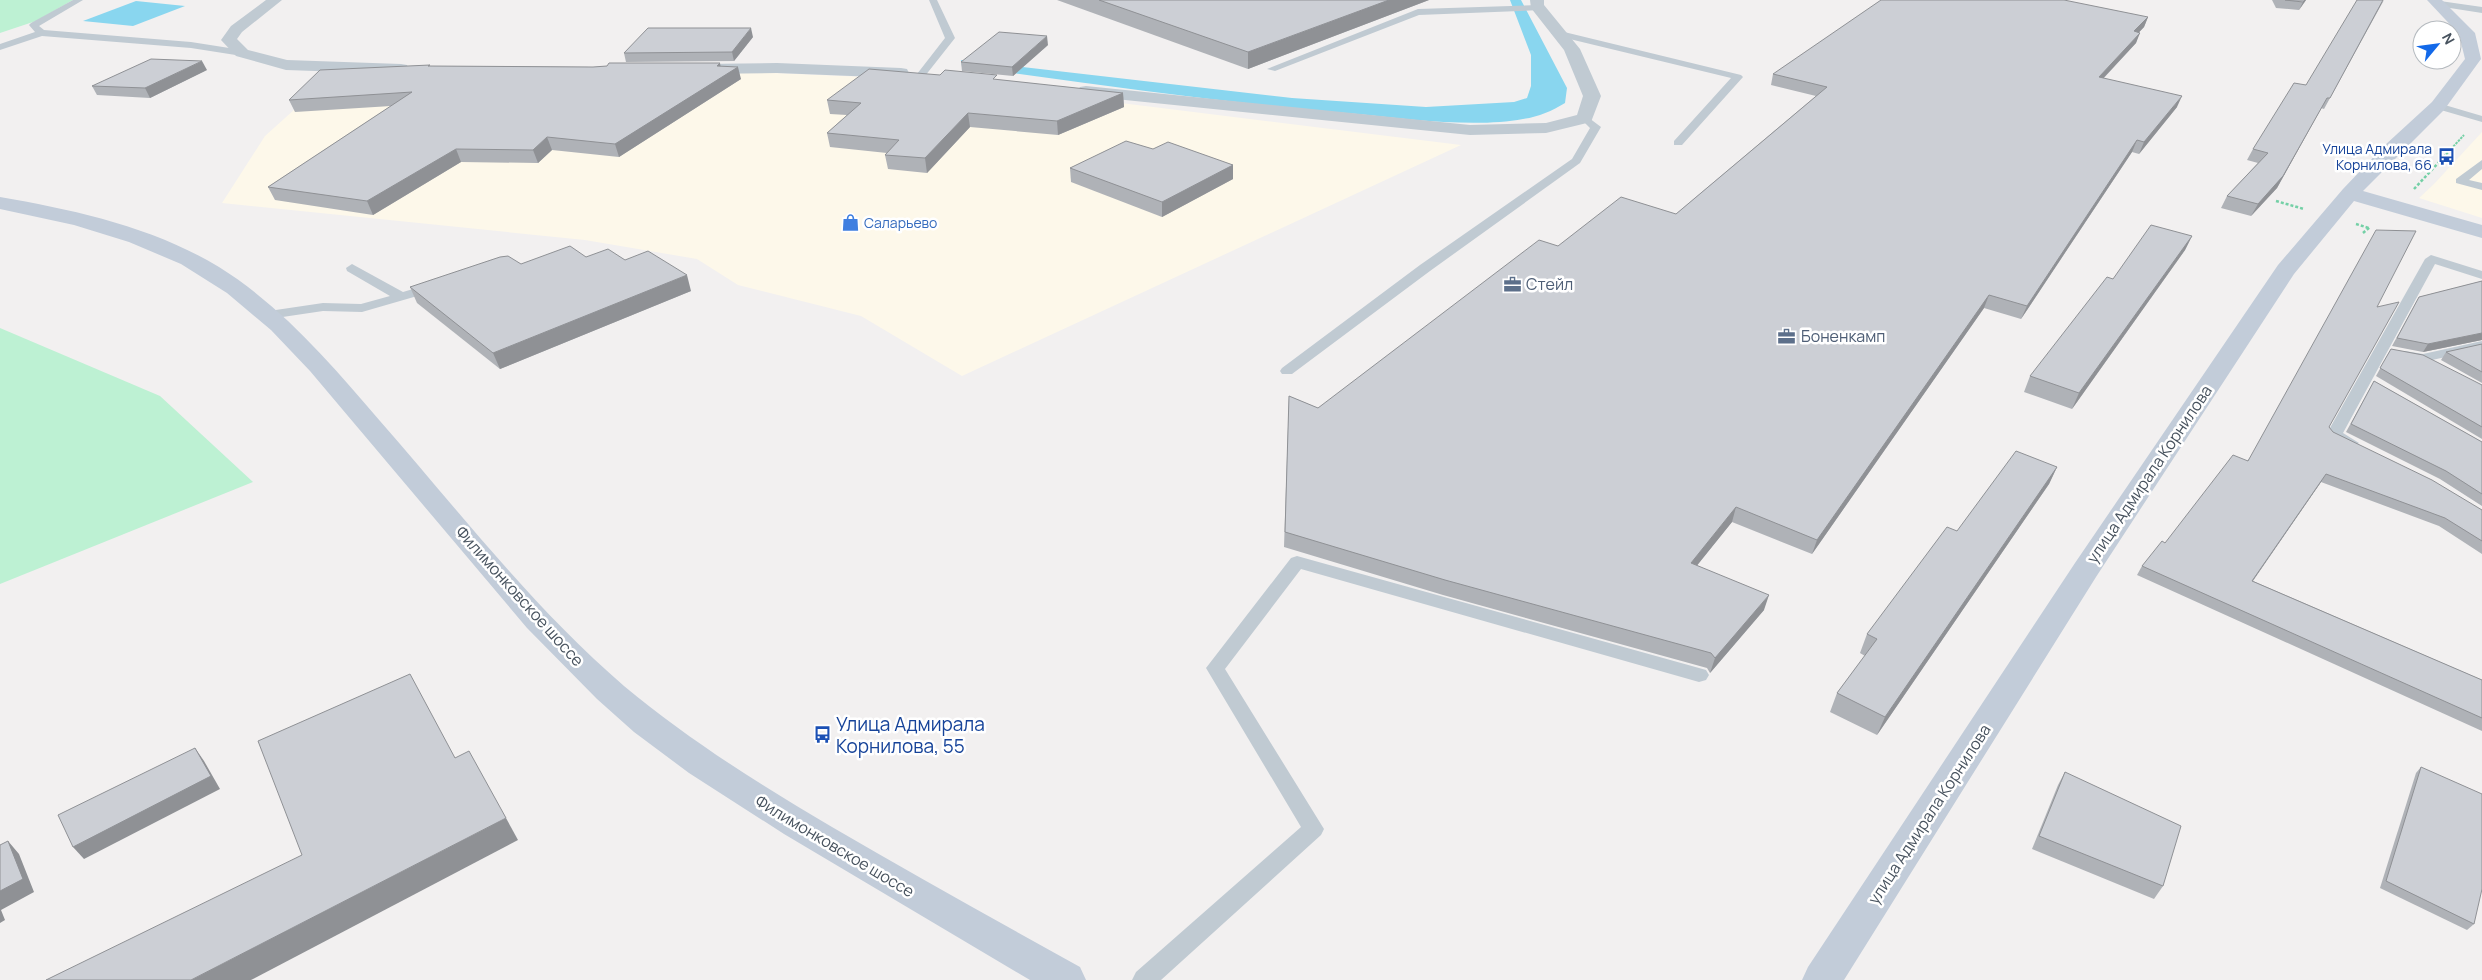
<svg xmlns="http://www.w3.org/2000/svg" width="2482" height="980" viewBox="0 0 2482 980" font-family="Manrope,sans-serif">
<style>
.commercial{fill:#fdf8ea}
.green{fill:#bdf1d3}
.water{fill:#89d6ef}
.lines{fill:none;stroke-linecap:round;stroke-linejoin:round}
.path-far1{stroke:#74d0a6;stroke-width:2;stroke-dasharray:2.5 1;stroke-linecap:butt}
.path{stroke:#74d0a6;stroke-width:2.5;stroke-dasharray:3 2;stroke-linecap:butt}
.lane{fill:#c0cad2;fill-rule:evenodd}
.street{fill:#c0cad2;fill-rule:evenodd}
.secondary{fill:#c2ccd9;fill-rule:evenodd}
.wall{fill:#afb2b7}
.shaded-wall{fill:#8f9195}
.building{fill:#cccfd5;stroke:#8f9195}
.labels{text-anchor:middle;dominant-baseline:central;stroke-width:5;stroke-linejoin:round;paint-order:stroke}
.far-transit-label{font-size:14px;fill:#164399;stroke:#fff;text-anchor:end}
.far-shop-label{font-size:14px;fill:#366cbe;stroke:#fff;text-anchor:start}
.service-label{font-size:16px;fill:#4e5e75;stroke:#fff;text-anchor:start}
.street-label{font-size:16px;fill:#47525e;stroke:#fff}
.near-transit-label{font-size:19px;fill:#164399;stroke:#fff;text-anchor:start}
</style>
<rect width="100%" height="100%" fill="#f2f0f0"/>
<g class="commercial">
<path d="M772 73 935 80 1461 145 962 376 861 316 738 285 697 259 585 240 222 203 265 136 334 74Z"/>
<path d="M2482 132V218L2419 198 2434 184Z"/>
</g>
<g class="green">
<path d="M0 0H73L36 21 0 33Z"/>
<path d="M0 328 160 396 253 482 0 584Z"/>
</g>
<g class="water">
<path d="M1510 0H1521L1567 88 1565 103C1552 111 1538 117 1523 119 1476 128 1405 119 1357 114 1224 103 1093 84 962 66L961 60 1292 98 1426 107 1514 102 1527 98 1531 86V55Z"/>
<path d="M136 1 185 6 133 26 83 21Z"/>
</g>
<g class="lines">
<path class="path-far1" d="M2439 162 2464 135"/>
<g class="path">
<path d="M2414 189 2440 161"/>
<path d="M2276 201 2304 209"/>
<path d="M2356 224 2369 228"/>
<path d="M2363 233 2370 227"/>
</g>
<g class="lane">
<path d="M73 0H83L39 26 44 30 191 42 242 50 247 53 242 56 191 48 42 36 0 50V44L35 32 29 25 31 23Z"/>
<path d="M929 0H937L955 38 925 76 922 77 917 74 945 38Z"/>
<path d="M2440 1 2482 7V13L2437 6V2Z"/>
<path d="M1539 5 1543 8 1542 10 1419 15 1275 71 1267 69 1418 9Z"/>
<path d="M1556 30 1741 75 1743 77 1682 145H1674V141L1731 78 1553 35 1551 33Z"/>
<path d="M2438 103 2482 116V122L2434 108 2433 106Z"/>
<path d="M1585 115 1601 127 1580 163 1430 271 1292 374H1282L1280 371 1282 368 1420 265 1572 159 1590 128 1580 118Z"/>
<path d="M2482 160V169L2469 180 2482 183V190L2456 183V179Z"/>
<path d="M2431 255 2482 271V279L2435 264 2343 433 2359 443 2351 448 2329 438 2326 435 2425 259Z"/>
<path d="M352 264 403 292 433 283 440 287 438 290 362 312 323 311 269 319 262 315 269 311 323 303 361 304 390 296 347 271 346 268Z"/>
<path d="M2482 341V349L2423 362 2400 358 2398 355 2405 351 2423 354Z"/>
<path d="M1297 556 1699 668 1706 670 1709 675 1706 680 1699 682 1301 569 1225 669 1324 829 1321 835 1161 980H1132L1136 972 1301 827 1206 668 1291 558Z"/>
</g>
<g class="street">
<path d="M266 0H282L242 32 237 39 248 50 287 60 401 64 407 65 409 69 407 73 401 74 286 70 236 56 221 40 231 26Z"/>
<path d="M1530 0H1544V5L1580 49 1601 96 1591 122 1546 133 1470 135 1086 96 1080 95 1077 91 1080 87 1086 86 1470 125 1546 123 1577 115 1583 96 1564 50 1531 8Z"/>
<path d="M777 63 901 68 907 69 909 73 907 77 901 78 777 73 702 74 696 73 694 69 696 65 702 64Z"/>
</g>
<g class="secondary">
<path d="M2427 0H2442L2475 33 2481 59 2444 110 2363 191 2482 225V238L2354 201 2294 274 2096 577 1844 980H1802L1808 967 2075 563 2278 265 2343 189 2384 146 2432 102 2465 59 2459 34Z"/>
<path d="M0 197C75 210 153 227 219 267 283 307 332 365 380 421 459 511 533 608 624 686 689 740 759 784 832 827 914 875 997 921 1080 967L1086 980H1030L784 834 689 773 634 732 597 699 527 628 310 371 271 330 227 293 181 264 129 242 74 225 0 209Z"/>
</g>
</g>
<g class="wall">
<path d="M1057 0H1429L1248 69Z"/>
<path d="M2272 0H2306L2299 10 2276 8Z"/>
<path d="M2384 0 2324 109 2321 108 2277 188 2251 216 2221 208 2227 196 2258 163 2247 160 2253 149 2306 85Z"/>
<path d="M2148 17 2144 27 2139 32 2136 43 2103 79 2177 107 2139 154 2132 152 2021 319 1984 308 1812 554 1732 522 1697 565 1764 610 1710 673 1707 668 1443 595 1284 547 1289 396 1318 408 1558 246 1676 214 1816 96 1771 85 1773 74Z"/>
<path d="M753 37 734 61 626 62 624 53Z"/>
<path d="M1048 45 1013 76 962 71 961 62Z"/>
<path d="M720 63V66L741 79 619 157 552 150 538 163 461 162 373 215 275 200 268 187 391 106 295 112 289 100 431 66 593 67Z"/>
<path d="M207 70 150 98 97 95 92 86Z"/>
<path d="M998 80 1123 93 1124 107 1058 135 970 127 927 173 888 169 885 155 887 153 830 147 827 133 847 115 830 114 827 100Z"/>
<path d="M1153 149 1233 165V179L1162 217 1071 182 1070 168Z"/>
<path d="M2192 236 2185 250 2072 409 2024 392 2030 376Z"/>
<path d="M586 257 625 260 691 291 500 369 417 303 410 287Z"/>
<path d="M2482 281V340L2423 352 2392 346 2419 297Z"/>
<path d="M2377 307 2329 427 2333 432 2482 510V554L2439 526 2321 482 2253 581 2482 680V731L2137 575 2142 566 2247 461Z"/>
<path d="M2482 344V383L2441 360 2446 352Z"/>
<path d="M2391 349 2482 385V439L2376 376Z"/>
<path d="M2374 381 2482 442V506L2440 479 2346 432Z"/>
<path d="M2057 467 2049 484 1877 735 1830 712 1837 693 1865 656 1860 653 1867 634 1957 531Z"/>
<path d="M2421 767 2474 924 2467 930 2380 888 2416 773Z"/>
<path d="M2065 772 2163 886 2154 899 2032 849 2058 785Z"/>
</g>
<g class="shaded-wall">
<path d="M1389 0H1429L1248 69V52Z"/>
<path d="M2305 0H2306L2299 10 2303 2Z"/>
<path d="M2148 17 2144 27 2130 42 2134 31Z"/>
<path d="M751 28 753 37 734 61 732 52Z"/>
<path d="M2140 33 2136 43 2094 88 2099 77Z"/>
<path d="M1047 36 1048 45 1013 76 1012 67Z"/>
<path d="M202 61 207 70 150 98 145 88Z"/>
<path d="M720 63 722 75 738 67 741 79 619 157 615 144 717 66Z"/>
<path d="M1123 93 1124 107 1058 135 1057 121Z"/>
<path d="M2182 96 2177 107 2139 154 2144 142Z"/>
<path d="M2327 98 2277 188 2251 216 2258 204Z"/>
<path d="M968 113 970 127 927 173 925 158Z"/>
<path d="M547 137 552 150 538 163 533 150Z"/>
<path d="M2137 140 2132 152 2021 319 2027 306Z"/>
<path d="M456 149 461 162 373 215 367 201Z"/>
<path d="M1233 165V179L1162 217V202Z"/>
<path d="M2192 236 2185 250 2072 409 2079 393Z"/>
<path d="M687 275 691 291 500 369 493 353Z"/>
<path d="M1989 295 1984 308 1812 554 1817 540Z"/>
<path d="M2482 333V340L2423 352 2428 344Z"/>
<path d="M2057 467 2049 484 1877 735 1885 717Z"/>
<path d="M2326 474 2321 482 2247 589 2252 581Z"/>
<path d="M1736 507 1732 522 1687 578 1691 563Z"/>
<path d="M1769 595 1764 610 1710 673 1715 658Z"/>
<path d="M195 748 204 761 220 789 84 859 73 847Z"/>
<path d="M506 818 518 840 251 980H191Z"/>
<path d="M8 841 19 854 34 892 1 910 5 920 0 923V891Z"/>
</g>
<g class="building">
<path d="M1099 0H1389L1248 52Z"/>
<path d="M1881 0H2064L2148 17 2134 31 2140 33 2099 77 2182 96 2144 142 2137 140 2027 306 1989 295 1817 540 1736 507 1691 563 1769 595 1715 658 1711 653 1445 580 1285 532 1289 396 1318 408 1539 240 1558 246 1621 197 1676 214 1827 87 1773 74Z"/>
<path d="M2285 0H2305L2303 2Z"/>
<path d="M2357 0H2383L2330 98H2327L2283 176 2258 204 2227 196 2268 153 2253 149 2294 83 2306 85Z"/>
<path d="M648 28H751L732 52 624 53Z"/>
<path d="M999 32 1047 36 1012 67 961 62Z"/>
<path d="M151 59 202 61 145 88 92 86Z"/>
<path d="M609 63H720L717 66 738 67 615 144 547 137 533 150 456 149 367 201 268 187 412 92 289 100 320 70 430 65 428 66 593 67 607 66Z"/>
<path d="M869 69 940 75 945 70 997 75 993 79 1123 93 1057 121 968 113 925 158 885 155 899 140 827 133 861 103 827 100Z"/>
<path d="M1126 141 1153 149 1168 142 1233 165 1162 202 1070 168Z"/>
<path d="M2151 225 2192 236 2079 393 2030 376 2107 277 2113 279Z"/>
<path d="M2376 230 2416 231 2377 307 2399 302 2329 427 2333 432 2432 480 2482 510V541L2445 518 2326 474 2252 581 2482 680V718L2142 566 2162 541 2165 543 2233 455 2248 461Z"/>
<path d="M570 246 586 257 608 249 625 260 648 251 687 275 493 353 410 287 500 257 508 256 521 264Z"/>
<path d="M2482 281V333L2428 344 2397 338 2419 297Z"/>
<path d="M2482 344V372L2446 352Z"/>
<path d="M2391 349 2423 355 2482 385V427L2380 368Z"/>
<path d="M2374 381 2482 442V494L2446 471 2351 424Z"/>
<path d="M2016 451 2057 467 1885 717 1837 693 1877 639 1867 634 1947 527 1957 531Z"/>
<path d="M410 674 455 758 469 751 506 818 191 980H46L302 855 258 741Z"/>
<path d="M195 748 211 776 73 847 58 815Z"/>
<path d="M2421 767 2482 794V889L2474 924 2386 881Z"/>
<path d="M2065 772 2181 826 2163 886 2039 836Z"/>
<path d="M8 841 23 879 0 891V845Z"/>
</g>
<defs>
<symbol id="bus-bare" viewBox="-9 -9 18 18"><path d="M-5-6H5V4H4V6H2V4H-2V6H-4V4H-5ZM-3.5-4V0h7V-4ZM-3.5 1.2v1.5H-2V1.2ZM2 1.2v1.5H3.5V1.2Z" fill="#1a4fb4" stroke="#fff" stroke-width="2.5" paint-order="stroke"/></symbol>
<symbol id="shop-bare" viewBox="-9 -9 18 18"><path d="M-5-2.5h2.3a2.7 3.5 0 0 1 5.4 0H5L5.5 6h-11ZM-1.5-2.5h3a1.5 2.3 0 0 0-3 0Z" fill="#3f7fe0" stroke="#fff" stroke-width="2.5" paint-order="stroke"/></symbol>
<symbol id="office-bare" viewBox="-9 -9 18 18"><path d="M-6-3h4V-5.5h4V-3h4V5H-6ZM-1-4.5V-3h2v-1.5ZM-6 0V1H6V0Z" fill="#5c6f8a" stroke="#fff" stroke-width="2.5" paint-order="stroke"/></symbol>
</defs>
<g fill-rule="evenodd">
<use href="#bus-bare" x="2434" y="144" width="25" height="25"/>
<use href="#shop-bare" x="838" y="210" width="25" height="25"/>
<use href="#office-bare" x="1500" y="272" width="25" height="25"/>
<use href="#office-bare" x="1774" y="324" width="25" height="25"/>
<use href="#bus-bare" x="810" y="722" width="25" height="25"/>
</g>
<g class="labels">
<g class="far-transit-label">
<text x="2432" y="148">Улица Адмирала<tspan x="2432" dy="16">Корнилова, 66</tspan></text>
</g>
<g class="far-shop-label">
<text x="864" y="222">Саларьево</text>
</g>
<g class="service-label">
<text x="1526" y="284">Стейл</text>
<text x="1801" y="336">Боненкамп</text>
</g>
<g class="street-label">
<text transform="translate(2149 474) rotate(-56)">улица Адмирала Корнилова</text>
<text transform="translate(520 596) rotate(48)">Филимонковское шоссе</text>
<text transform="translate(1929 814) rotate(-57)">улица Адмирала Корнилова</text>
<text transform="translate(835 846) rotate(31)">Филимонковское шоссе</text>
</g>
<g class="near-transit-label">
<text x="836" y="724">Улица Адмирала<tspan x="836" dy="22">Корнилова, 55</tspan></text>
</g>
</g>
<g transform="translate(2437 45) rotate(61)"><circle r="24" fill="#ffffff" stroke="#b5babf"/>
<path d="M0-4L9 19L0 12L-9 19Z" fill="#1369e9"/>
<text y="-8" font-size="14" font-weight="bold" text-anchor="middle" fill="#47525e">N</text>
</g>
</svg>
